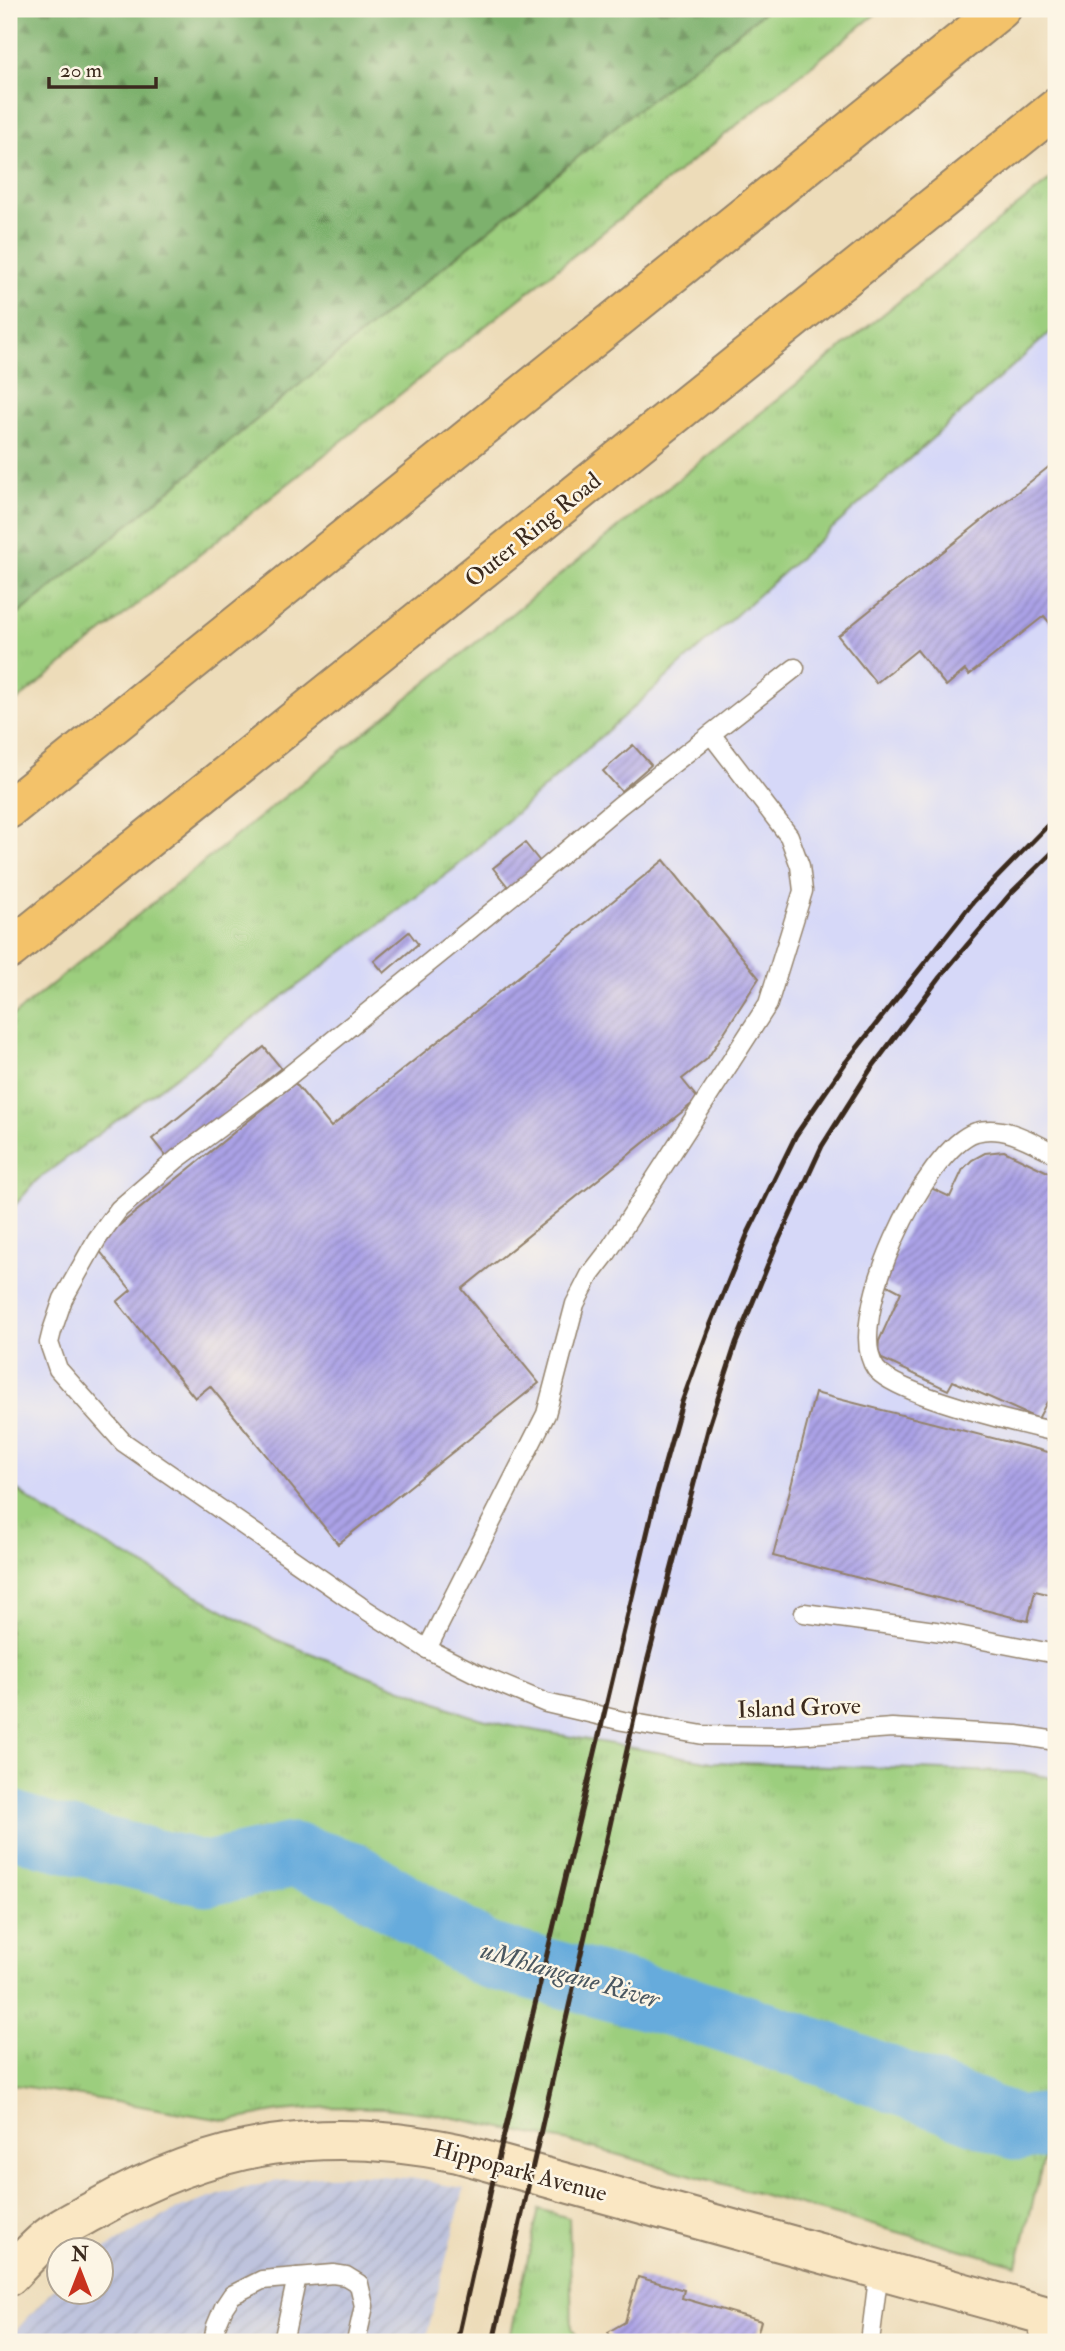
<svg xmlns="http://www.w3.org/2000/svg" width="1065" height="2351" viewBox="0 0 1065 2351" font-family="'IM FELL Double Pica',serif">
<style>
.built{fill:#d6d8f8}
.industrial{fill:url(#industrial-furrows)}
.grass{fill:url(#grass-tufts);stroke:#6c7c4e;stroke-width:2}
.forest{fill:url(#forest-firs);stroke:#5c6e46;stroke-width:2}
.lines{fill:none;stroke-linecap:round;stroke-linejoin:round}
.river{stroke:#66abdc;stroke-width:65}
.building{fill:url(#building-hatch)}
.lane-casing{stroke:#94836c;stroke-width:21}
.secondary-casing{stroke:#94836c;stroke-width:42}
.highway-casing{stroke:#94836c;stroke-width:42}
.lane{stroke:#fff;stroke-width:18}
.secondary{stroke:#fae7c3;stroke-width:38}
.highway{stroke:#f3c26a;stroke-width:38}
.rail{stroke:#3b2a1e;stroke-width:5}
.labels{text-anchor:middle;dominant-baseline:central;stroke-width:5;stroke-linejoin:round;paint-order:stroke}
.street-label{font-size:24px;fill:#3b2a1e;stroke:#fcf5e5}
.water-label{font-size:26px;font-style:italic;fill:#4a5760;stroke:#fcf5e5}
</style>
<defs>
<pattern id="industrial-furrows" width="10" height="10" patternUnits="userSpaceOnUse" patternTransform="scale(1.75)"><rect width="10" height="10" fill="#bec3dd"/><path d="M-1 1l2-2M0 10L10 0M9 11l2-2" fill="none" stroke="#a4a8bd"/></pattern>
<pattern id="grass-tufts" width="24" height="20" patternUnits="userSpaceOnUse" patternTransform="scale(1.75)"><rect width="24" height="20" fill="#9cce7e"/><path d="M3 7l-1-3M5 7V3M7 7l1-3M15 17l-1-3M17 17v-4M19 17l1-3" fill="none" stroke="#87b16c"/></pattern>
<pattern id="forest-firs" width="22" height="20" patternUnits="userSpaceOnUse" patternTransform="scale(1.75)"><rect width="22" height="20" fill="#7db16d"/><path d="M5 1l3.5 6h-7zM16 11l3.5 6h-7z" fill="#689059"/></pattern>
<pattern id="building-hatch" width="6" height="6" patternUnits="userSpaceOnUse" patternTransform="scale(1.75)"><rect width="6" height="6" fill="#aba2e7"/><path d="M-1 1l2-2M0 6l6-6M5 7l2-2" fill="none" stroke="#8c84bb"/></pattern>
</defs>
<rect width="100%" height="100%" fill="#fcf5e5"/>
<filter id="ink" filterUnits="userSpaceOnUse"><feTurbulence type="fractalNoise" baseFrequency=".0143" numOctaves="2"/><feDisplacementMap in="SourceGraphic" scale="14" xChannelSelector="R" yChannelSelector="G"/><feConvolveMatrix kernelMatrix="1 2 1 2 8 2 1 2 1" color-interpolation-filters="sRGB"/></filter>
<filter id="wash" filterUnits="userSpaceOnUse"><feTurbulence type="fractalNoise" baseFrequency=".00686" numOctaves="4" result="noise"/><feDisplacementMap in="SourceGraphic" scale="28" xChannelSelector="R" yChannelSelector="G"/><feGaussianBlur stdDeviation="1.57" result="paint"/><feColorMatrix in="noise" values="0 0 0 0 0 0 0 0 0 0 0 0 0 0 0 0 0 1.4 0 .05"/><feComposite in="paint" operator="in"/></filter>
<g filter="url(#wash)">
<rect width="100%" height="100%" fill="#eddcb9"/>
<path class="built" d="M1056 327V1779L1028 1773 712 1762 505 1725 468 1715 276 1640 44 1510 9 1484V1212L37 1180 455 868Z"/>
<path class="industrial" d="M368 2175 417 2179 464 2189 425 2342H9V2338L59 2284 60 2292H102V2251L140 2228 181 2208 225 2193 272 2182 320 2176Z"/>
<g class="grass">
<path d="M768 9H882L9 707V622L617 125Z"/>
<path d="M1056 175V327L455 868 37 1180 9 1212V1019Z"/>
<path d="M9 1484 44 1510 277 1640 468 1715 505 1725 712 1762 1028 1773 1056 1779V2110L1017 2265 579 2144 435 2114 384 2108 332 2107 280 2111 229 2121 9 2084Z"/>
<path d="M539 2209 569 2218 572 2328 580 2342H509Z"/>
</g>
<path class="forest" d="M9 9H768L617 125 9 622Z"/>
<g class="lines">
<path class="river" d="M9 1822 42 1834 206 1874 293 1855 350 1873 486 1955 693 2010 828 2055 1018 2128 1056 2125"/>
</g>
<g id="blocks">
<g class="building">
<path d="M1056 461V626L1054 628 1044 616 969 675 965 670 946 686 917 650 876 683 838 636Z"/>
<path d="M633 745 651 765 621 791 603 771Z"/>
<path d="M525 843 541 863 509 888 493 868Z"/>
<path d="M664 860 759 978 707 1059 682 1079 698 1099 462 1289 539 1383 338 1544 210 1386 195 1398 117 1302 131 1290 95 1245 295 1083 331 1127Z"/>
<path d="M409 932 418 944 384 973 374 961Z"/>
<path d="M264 1047 281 1068 169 1160 152 1139Z"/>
<path d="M1004 1151 1056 1176V1407L1047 1402 1038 1419 953 1381 948 1390 882 1359 878 1351 879 1341 901 1292 882 1282 929 1187 950 1197 963 1169 972 1160 985 1153Z"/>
<path d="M815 1393 1056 1454V1596L1035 1591 1028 1621 773 1556Z"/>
<path d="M638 2277 684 2290 682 2298 761 2321 757 2336 776 2342H614L608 2332 625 2322Z"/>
</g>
</g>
</g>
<g filter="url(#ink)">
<use href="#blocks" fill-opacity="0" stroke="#94836c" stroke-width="2"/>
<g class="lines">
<defs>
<g id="lane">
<path d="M795 668 619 806 540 873 285 1079 177 1159 119 1209 97 1239 63 1299 52 1331 49 1343 58 1369 123 1442 360 1606 427 1649 479 1675 546 1703 623 1721 703 1735 781 1736 892 1728 1017 1735 1056 1741"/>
<path d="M1056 1154C1032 1142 1004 1124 976 1132 925 1148 842 1323 876 1369 896 1395 1021 1424 1056 1432"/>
<path d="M804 1613 942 1632 1056 1654"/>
<path d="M427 1649 546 1414 575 1304 590 1275 607 1253 768 1004 803 891 800 866 789 836 711 734"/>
<path d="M213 2342 216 2326 224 2307 232 2295 262 2280 333 2274 346 2276 359 2284 364 2306 356 2342"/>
<path d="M283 2342 297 2277"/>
<path d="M870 2342 879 2270"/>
</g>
<path id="secondary" d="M9 2276C22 2263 36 2246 51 2235 65 2225 82 2217 98 2208 216 2141 324 2125 458 2153L1051 2317 1048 2342"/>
<g id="highway">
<path d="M9 809 1001 9"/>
<path d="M9 950 1056 108"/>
</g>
</defs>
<use href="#lane" class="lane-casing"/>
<use href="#secondary" class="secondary-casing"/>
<use href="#highway" class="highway-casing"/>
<use href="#lane" class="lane"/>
<use href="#secondary" class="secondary"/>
<use href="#highway" class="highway"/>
<g class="rail">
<path d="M457 2342 492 2185 657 1492 682 1402 708 1331 748 1233 796 1135 846 1062 974 901 1056 817"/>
<path d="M493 2342 646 1666 709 1426 736 1343 775 1248 822 1146 870 1070 940 977 1012 892 1056 849"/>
</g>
</g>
</g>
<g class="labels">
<g class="street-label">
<text transform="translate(533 530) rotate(-39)">Outer Ring Road</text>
<text transform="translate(799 1708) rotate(-2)">Island Grove</text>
<text transform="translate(520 2171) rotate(15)">Hippopark Avenue</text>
</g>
<g class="water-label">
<text transform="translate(570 1975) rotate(16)">uMhlangane River</text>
</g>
</g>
<rect width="1065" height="2351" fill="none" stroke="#fcf5e5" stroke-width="35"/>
<g transform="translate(80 2271)"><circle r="33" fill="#fcf5e5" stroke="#afa495" stroke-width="2"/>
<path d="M0-5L12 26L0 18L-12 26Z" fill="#c8321e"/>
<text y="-10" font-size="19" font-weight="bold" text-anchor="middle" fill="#3b2a1e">N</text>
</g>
<path d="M49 77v10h107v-10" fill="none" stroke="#3b2a1e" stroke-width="3.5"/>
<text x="60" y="77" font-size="21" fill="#3b2a1e" stroke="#fcf5e5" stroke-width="5" paint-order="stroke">20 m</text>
</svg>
